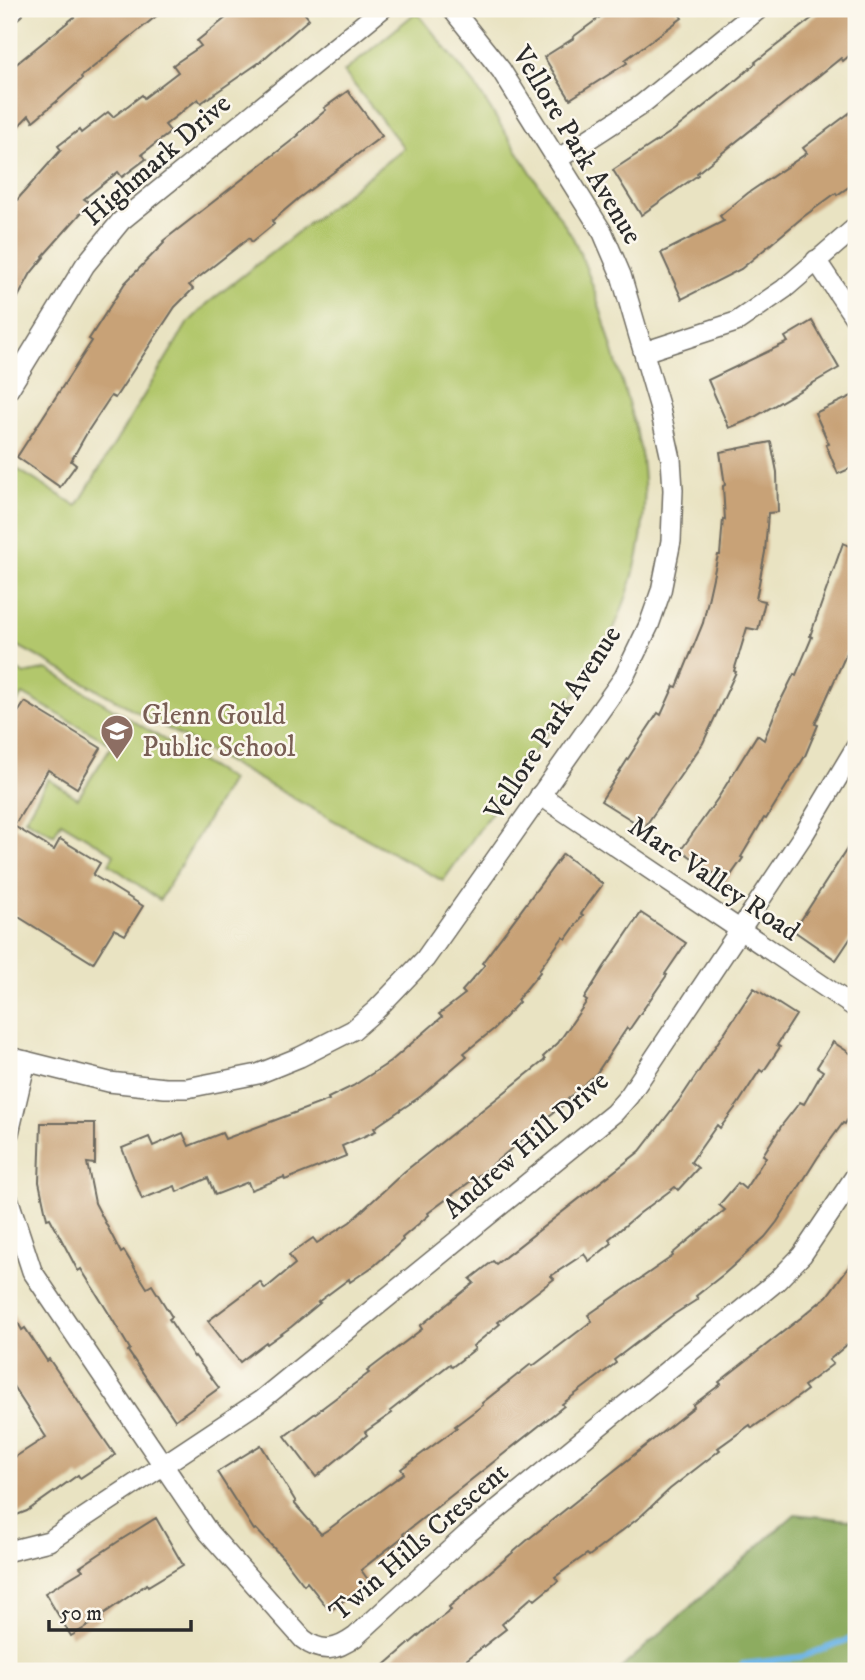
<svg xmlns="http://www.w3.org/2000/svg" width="865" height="1680" viewBox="0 0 865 1680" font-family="'IM FELL DW Pica',serif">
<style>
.green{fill:#b2c76c;stroke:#6e794c;stroke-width:2}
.forest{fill:#8dac60;stroke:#5c6c46;stroke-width:2}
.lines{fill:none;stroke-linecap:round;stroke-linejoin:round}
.stream{stroke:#6fb6e6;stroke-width:6}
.building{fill:#c8a277}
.minor-casing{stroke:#6e6b60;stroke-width:22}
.minor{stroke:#fff;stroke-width:19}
.labels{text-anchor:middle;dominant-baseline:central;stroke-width:5;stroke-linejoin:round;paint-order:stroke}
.street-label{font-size:28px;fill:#2b2b2b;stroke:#fbf7ec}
.education-label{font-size:28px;fill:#785e54;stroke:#fbf7ec;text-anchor:start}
</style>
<rect width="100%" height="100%" fill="#fbf7ec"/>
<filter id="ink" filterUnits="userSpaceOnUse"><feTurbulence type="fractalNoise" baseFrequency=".0143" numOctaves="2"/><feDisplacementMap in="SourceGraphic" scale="14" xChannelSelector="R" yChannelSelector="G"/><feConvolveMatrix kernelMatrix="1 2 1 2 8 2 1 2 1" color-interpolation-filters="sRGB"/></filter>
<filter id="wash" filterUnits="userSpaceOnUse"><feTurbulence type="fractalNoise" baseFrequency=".00686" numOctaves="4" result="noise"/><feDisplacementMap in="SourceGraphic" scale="28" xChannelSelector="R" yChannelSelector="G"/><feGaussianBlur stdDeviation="1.57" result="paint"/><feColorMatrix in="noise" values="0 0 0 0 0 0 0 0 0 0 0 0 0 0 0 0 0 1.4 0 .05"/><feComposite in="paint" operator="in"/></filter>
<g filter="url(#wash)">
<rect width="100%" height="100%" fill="#e9e3c2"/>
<g class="green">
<path d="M414 14 419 15 473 82 573 238C593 279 604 322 617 365 625 393 634 420 640 448 654 522 633 595 599 660L443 881 9 641V464L77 506 187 324 208 303 404 148 344 72Z"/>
<path d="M9 665 25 674 47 669 231 780 160 900 109 864 114 854 61 822 54 835 25 819 48 779 78 798 112 745 23 694 15 705 9 701Z"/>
</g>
<path class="forest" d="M795 1514 856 1521V1671H618Z"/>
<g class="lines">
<path class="stream" d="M737 1671 743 1664 801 1657 856 1637"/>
</g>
<g id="blocks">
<g class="building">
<path d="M84 9H165L81 77 82 79 56 102 33 121 29 115 9 136V70Z"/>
<path d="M237 9H301L309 19 260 62 201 103 198 99 165 125 171 132 142 154 146 159 122 177 118 172 84 199 90 203 43 256 44 257 31 273 9 314V209L61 150 58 146 79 130 81 133 108 112 113 117 142 95 144 98 178 72 173 65 201 46 197 41Z"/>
<path d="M611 9H675L682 18 625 60 627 63 570 99 544 57 574 38 573 37Z"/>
<path d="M824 9H856V50L843 61 841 58 697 173 698 175 641 215 613 170 674 130 728 87 756 63 755 62Z"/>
<path d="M348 91 382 136 299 198 272 221 274 224 252 242 249 238 189 285 193 289 175 307 115 398 111 396 88 431 71 461 76 465 60 487 17 457 92 341 89 339 125 283 164 243 163 241 299 135 298 134 326 110 324 108Z"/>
<path d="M856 108V182L837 195 836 193 803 217 741 269 682 299 661 253 724 221 720 216 748 193 807 153 803 148Z"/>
<path d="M812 321 839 368 751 419 729 428 708 380 788 342 785 337Z"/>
<path d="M856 394V466L838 474 826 445 829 444 815 413Z"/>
<path d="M771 442 777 472 778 512 768 513 765 552 756 599 765 601 758 630 747 628 734 671 736 672 703 743 644 828 601 801 638 743 658 713 661 715 674 686 677 687 703 623 718 555H720L723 519 725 520 723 486 725 485 720 452Z"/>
<path d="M843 543 856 549V637L851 651 848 650 815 724 818 725 805 756 766 819 764 818 741 857 743 858 726 882 681 850 718 798 757 735 764 740 777 708 794 674 796 675 812 637 810 636Z"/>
<path d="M25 702 101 748 77 788 48 770 14 826 54 850 60 839 100 863 93 875 143 906 125 935 114 929 93 963 9 911V710L17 714Z"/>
<path d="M856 835V930L836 960 794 931Z"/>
<path d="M563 854 603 884 581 914 583 915 566 939 563 937 539 970 540 972 517 1000 519 1002 494 1029 464 1053 467 1056 421 1096 374 1128 376 1131 342 1146 346 1156 285 1180 284 1177 251 1190 248 1182 215 1195 208 1178 177 1192 175 1186 142 1199 122 1148 149 1137 153 1146 183 1133 189 1146 222 1133 225 1139 329 1100 328 1098 353 1086 390 1062 442 1017 439 1014 465 994 462 991 485 965 482 963Z"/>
<path d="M641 913 686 943 665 974 667 975 629 1030 627 1028 596 1074 568 1099 569 1101 541 1122 542 1123 487 1169 428 1213 429 1215 402 1238 403 1240 375 1265 350 1282 349 1279 318 1302 320 1303 291 1327 267 1344 266 1342 240 1362 208 1321 260 1282 265 1289 295 1264 289 1255 313 1238 317 1243 350 1222 404 1172 545 1060 543 1057 558 1043 587 1001 584 999 604 967Z"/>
<path d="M754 988 796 1015 777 1045 780 1047 763 1072 760 1070 738 1104 720 1128 717 1125 691 1162 698 1168 678 1190 675 1187 640 1213 609 1239 612 1243 589 1261 584 1254 551 1276 554 1279 498 1322 500 1324 473 1346 475 1349 452 1367 450 1364 390 1411 392 1413 365 1432 367 1435 316 1477 285 1436 369 1373 367 1371 422 1329 420 1326 474 1283 470 1279 493 1261 496 1264 640 1151 681 1098Z"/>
<path d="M833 1042 856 1057V1105L845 1124 843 1123 818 1157 777 1222 765 1237 724 1274 696 1296 698 1299 673 1315 614 1360 616 1363 562 1404 564 1406 403 1534 404 1536 361 1570 369 1581 330 1611 307 1582 304 1585 283 1558 256 1529 254 1530 217 1472 261 1445 296 1502 294 1503 321 1534 329 1529 404 1473 401 1469 457 1428 455 1426 483 1405 482 1403 531 1364 533 1366 592 1321 588 1315 673 1256 672 1254 725 1210 719 1205 738 1183 745 1189 766 1157 763 1155 782 1125 800 1102 804 1104 823 1071 817 1067Z"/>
<path d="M41 1123H95V1164L87 1163 95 1203 121 1253 124 1251 147 1288 152 1285 172 1317 169 1319 194 1357 195 1356 219 1388 175 1420 128 1351 130 1349 108 1312 81 1269 78 1271 50 1218 47 1219 39 1182Z"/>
<path d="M856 1257V1337L829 1360 833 1364 804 1386 807 1390 783 1408 782 1407 752 1428 750 1425 718 1448 720 1450 670 1489 640 1517 589 1556 587 1554 555 1577 558 1581 535 1600 532 1597 502 1624 506 1629 452 1671H378L425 1630 451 1610 449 1607 531 1537 694 1407 693 1405 721 1384 719 1382 802 1317 827 1296Z"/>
<path d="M9 1307 22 1330 25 1328 47 1361 49 1359 115 1455 80 1478 78 1475 27 1511 9 1518V1461L46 1437 9 1380Z"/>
<path d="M156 1518 183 1565 148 1586 147 1584 102 1615 103 1617 71 1636 45 1593 83 1570 80 1567 119 1541Z"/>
</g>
</g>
</g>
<g filter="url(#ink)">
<use href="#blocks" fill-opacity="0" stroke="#6e6b60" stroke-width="2"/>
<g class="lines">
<defs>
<g id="minor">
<path d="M9 13 14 9"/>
<path d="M558 159 641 105 759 9"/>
<path d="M816 260 856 320"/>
<path d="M644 352 736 322 784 289 856 227"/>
<path d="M9 389 85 265 121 221 382 9"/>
<path d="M540 795 856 1008"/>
<path d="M9 1057 109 1082 165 1088H187L258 1074 300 1057 353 1030 376 1010 425 959 624 677 649 625 661 591 671 541 673 490 671 459 659 405 621 275 603 233 501 70 452 9"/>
<path d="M9 1133 26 1061"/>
<path d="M9 1201 32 1271 209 1533 303 1639C322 1654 337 1650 355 1637L466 1535 777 1281 802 1255 856 1175"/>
<path d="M9 1551 49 1541 260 1401 614 1113 629 1096 804 834 856 747"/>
</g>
</defs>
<use href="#minor" class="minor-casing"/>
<use href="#minor" class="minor"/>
</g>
</g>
<defs>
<symbol id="school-pin" viewBox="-11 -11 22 30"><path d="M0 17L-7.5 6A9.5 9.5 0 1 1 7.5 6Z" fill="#8d6e63" stroke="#fbf7ec"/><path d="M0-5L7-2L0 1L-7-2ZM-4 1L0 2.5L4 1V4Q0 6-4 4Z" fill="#fff"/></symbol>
</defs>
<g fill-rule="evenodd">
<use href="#school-pin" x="98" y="712" width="38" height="52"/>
</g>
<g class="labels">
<g class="street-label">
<text transform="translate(577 145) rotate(59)">Vellore Park Avenue</text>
<text transform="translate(157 160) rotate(-41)">Highmark Drive</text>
<text transform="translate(553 723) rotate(-57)">Vellore Park Avenue</text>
<text transform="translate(714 879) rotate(34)">Marc Valley Road</text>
<text transform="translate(526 1145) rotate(-41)">Andrew Hill Drive</text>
<text transform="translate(419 1542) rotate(-41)">Twin Hills Crescent</text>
</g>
<g class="education-label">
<text x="142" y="715">Glenn Gould<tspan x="142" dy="32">Public School</tspan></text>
</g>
</g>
<rect width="865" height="1680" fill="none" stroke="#fbf7ec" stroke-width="35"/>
<path d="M49 1620v10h142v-10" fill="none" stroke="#2b2b2b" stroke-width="3.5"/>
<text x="60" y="1620" font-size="21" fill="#2b2b2b" stroke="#fbf7ec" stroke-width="5" paint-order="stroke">50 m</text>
</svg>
